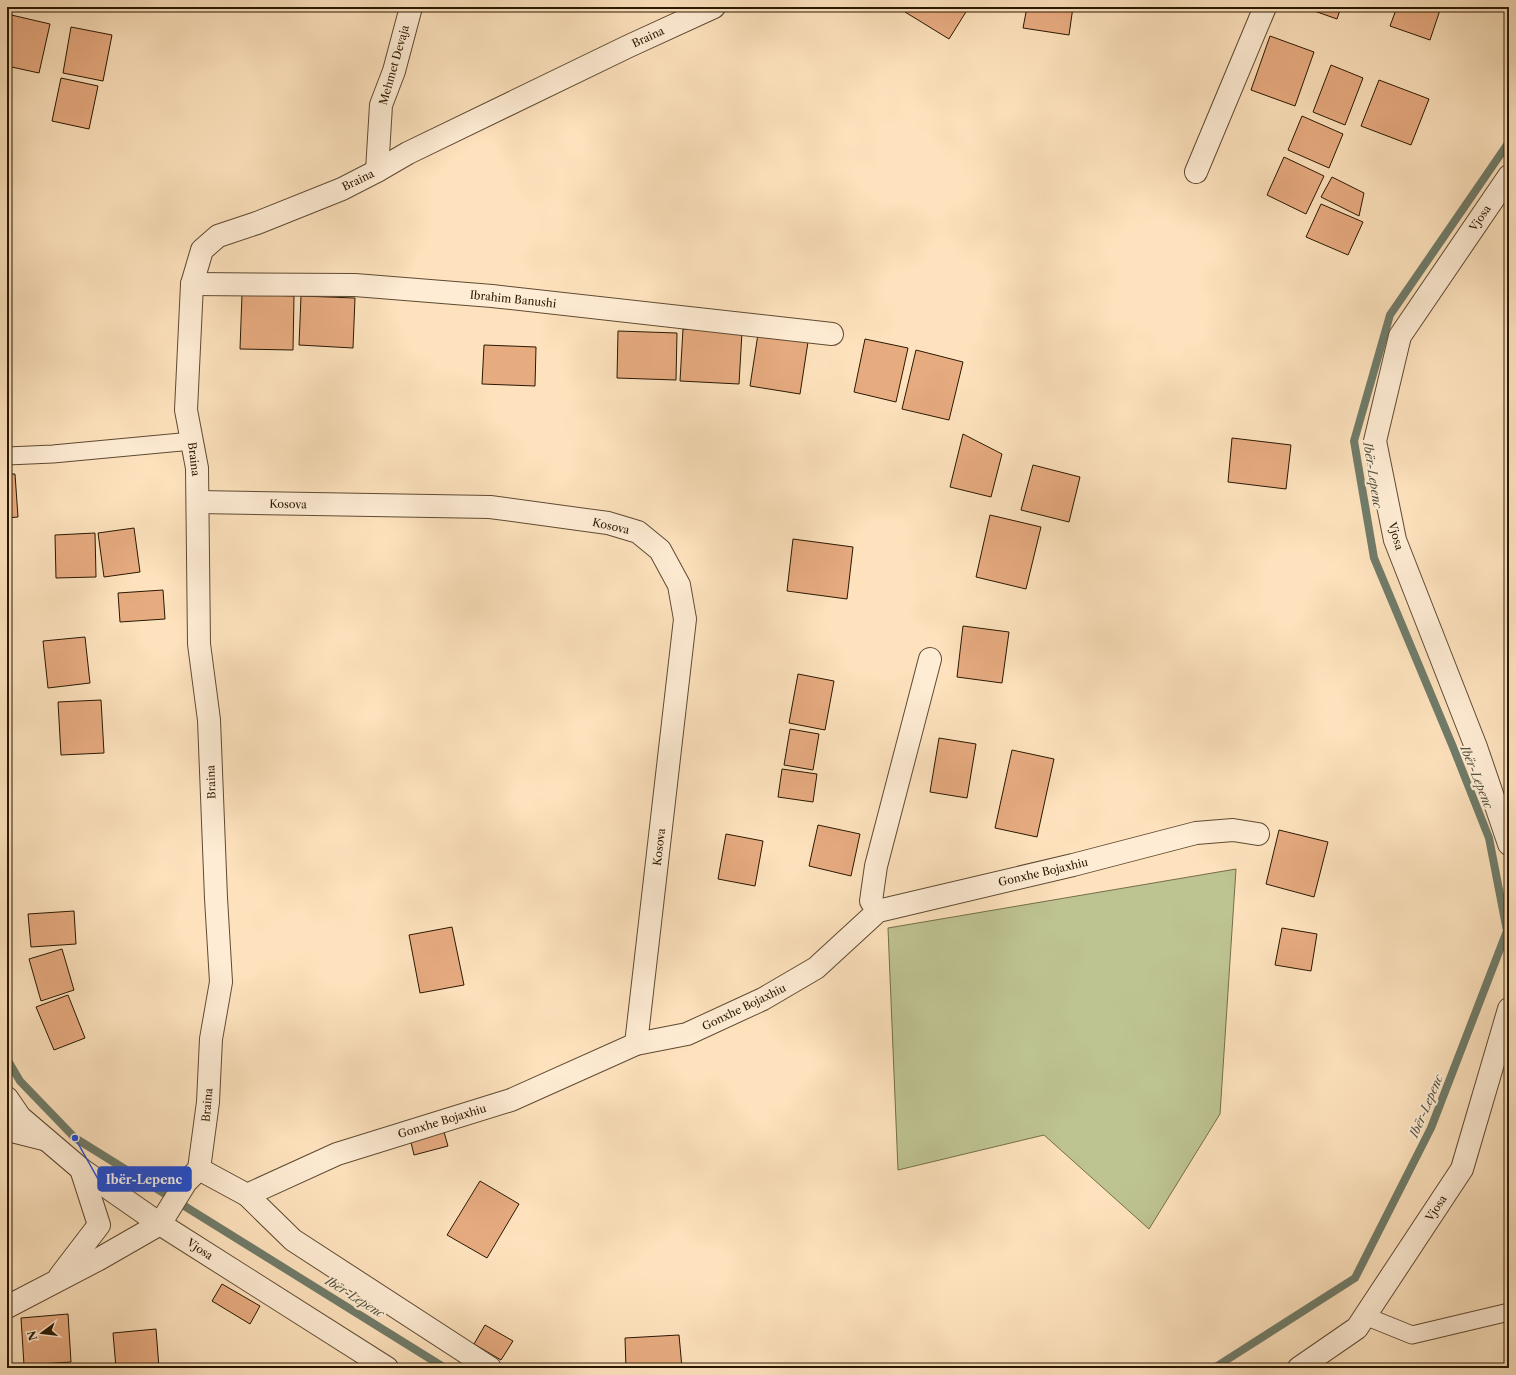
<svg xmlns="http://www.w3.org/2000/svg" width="1516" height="1375" viewBox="0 0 1516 1375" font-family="'Libre Caslon Text',serif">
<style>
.green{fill:#bec392;stroke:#746e4a}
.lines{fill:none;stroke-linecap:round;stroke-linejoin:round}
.stream{stroke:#707c6a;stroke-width:8}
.building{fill:#e7ab80;stroke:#2a1802}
.service-casing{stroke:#5f4a31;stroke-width:19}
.minor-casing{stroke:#5f4a31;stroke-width:24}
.service{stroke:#feecd4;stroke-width:17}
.minor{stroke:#feecd4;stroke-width:22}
.labels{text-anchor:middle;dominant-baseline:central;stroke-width:4;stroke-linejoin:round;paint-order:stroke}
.street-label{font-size:11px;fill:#2a1802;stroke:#feecd4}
.water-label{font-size:12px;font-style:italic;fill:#53523f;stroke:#feecd4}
.leader{fill:none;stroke:#1d4ed8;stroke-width:1.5}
.callout-dot{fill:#1d4ed8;stroke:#feecd4;stroke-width:1.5}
.callout{fill:#1d4ed8;stroke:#1d4ed8;stroke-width:1.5}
.callout-label{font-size:12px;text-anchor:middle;font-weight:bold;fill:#fff}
</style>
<rect width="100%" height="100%" fill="#fde2bd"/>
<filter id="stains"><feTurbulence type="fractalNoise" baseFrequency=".005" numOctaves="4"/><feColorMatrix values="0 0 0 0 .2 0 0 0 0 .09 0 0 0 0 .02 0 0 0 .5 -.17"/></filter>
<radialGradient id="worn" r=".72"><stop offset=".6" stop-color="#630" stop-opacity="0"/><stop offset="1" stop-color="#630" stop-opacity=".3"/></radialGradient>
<path class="green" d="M1236 869 1220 1114 1149 1229 1044 1135 898 1170 888 928Z"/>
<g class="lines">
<g class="stream">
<path d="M7 1059 20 1081 75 1138 445 1368"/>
<path d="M1214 1368 1355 1278 1431 1128 1507 931 1489 838 1453 747 1374 558 1354 441 1390 315 1509 142"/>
</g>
</g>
<g class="building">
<path d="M908 7H969L949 39 905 12Z"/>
<path d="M1027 7H1073L1069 35 1023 28Z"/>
<path d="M1303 7H1341L1337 19Z"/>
<path d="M1397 7H1441L1430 40 1390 26Z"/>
<path d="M7 14 50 24 39 73 7 66Z"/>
<path d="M71 27 112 35 103 81 63 73Z"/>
<path d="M1270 36 1314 52 1295 106 1251 90Z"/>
<path d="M1331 65 1363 78 1345 125 1313 112Z"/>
<path d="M61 78 98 86 89 129 52 121Z"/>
<path d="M1379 80 1429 99 1411 145 1361 126Z"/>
<path d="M1302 116 1343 134 1329 168 1288 150Z"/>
<path d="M1284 157 1324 176 1306 214 1267 195Z"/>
<path d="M1332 177 1364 193 1359 216 1321 197Z"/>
<path d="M1321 204 1363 222 1348 255 1306 237Z"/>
<path d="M242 294 294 296 293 350 240 349Z"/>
<path d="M301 296 355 298 353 348 299 345Z"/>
<path d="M683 329 742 332 739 384 680 381Z"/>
<path d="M618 331 677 333 676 380 617 378Z"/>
<path d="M758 334 808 342 800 394 750 386Z"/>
<path d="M865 339 908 348 896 402 854 392Z"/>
<path d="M484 345 536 347 535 386 482 384Z"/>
<path d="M916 350 963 362 949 420 902 409Z"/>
<path d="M963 434 1002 454 991 497 950 487Z"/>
<path d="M1232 438 1291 445 1286 489 1228 482Z"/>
<path d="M1033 465 1080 477 1069 522 1021 510Z"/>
<path d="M7 474H15L18 517 7 518Z"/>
<path d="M990 515 1041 527 1026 589 976 577Z"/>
<path d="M134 528 140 572 104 577 98 533Z"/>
<path d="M95 533 96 577 56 578 55 535Z"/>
<path d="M793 539 853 547 847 599 787 591Z"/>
<path d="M163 590 165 619 120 622 118 593Z"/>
<path d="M963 626 1009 632 1002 683 957 677Z"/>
<path d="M85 637 90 683 48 688 43 641Z"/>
<path d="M798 674 834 681 825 730 789 723Z"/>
<path d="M101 700 104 753 61 755 58 702Z"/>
<path d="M790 729 819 734 813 770 784 765Z"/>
<path d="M939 738 976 744 967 798 930 792Z"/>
<path d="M1012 750 1054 759 1037 837 995 828Z"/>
<path d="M782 769 817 774 813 802 778 797Z"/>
<path d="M818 825 860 834 851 876 809 866Z"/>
<path d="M1279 830 1328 842 1314 897 1266 884Z"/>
<path d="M726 834 763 841 755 886 718 879Z"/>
<path d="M74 911 76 944 31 947 28 914Z"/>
<path d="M452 927 464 985 420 993 409 935Z"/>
<path d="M1282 928 1317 934 1311 971 1275 965Z"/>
<path d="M62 949 74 990 41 1001 29 959Z"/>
<path d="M68 995 85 1038 54 1050 36 1007Z"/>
<path d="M442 1125 448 1146 414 1155 409 1134Z"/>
<path d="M480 1181 519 1204 487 1258 447 1235Z"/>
<path d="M222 1284 260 1306 250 1324 212 1301Z"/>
<path d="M68 1314 71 1362 24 1365 21 1318Z"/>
<path d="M485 1325 513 1341 501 1360 474 1344Z"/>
<path d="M156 1329 159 1368H116L113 1333Z"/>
<path d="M679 1335 682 1368H626L625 1338Z"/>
</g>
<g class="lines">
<defs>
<g id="service">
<path d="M7 456 53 454 192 441"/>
<path d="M1365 1316 1412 1335 1509 1312"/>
</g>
<g id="minor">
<path d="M377 171 381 105 394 71 411 7"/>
<path d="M1196 172 1265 7"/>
<path d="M1509 176 1400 336 1375 441 1395 540 1476 747 1509 844"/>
<path d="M192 284 355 285 492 296 832 334"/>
<path d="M198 502 490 507 608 523 638 532 660 550 679 585 685 619 636 1044"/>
<path d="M878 911 871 901 876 866 930 659"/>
<path d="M7 1098 20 1117 81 1169 160 1224 387 1368"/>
<path d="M7 1132 12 1131 44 1139"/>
<path d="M199 1169 247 1195 337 1154 511 1100 636 1044 687 1034 763 999 816 968 878 911 1073 865 1196 833 1233 830 1258 834"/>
<path d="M247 1195 293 1240 490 1368"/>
<path d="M60 1276 99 1225 81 1169"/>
<path d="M7 1307 99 1259 160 1224 186 1182 199 1169 208 1102 211 1039 221 982 216 898 209 720 199 644 197 468 186 410 192 284 202 250 218 236 257 223 342 189 377 171 408 153 629 46 714 7"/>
<path d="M1299 1368 1357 1328 1462 1169 1509 1009"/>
</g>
</defs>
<use href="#service" class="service-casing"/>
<use href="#minor" class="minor-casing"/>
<use href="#service" class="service"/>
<use href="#minor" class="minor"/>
</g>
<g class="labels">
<g class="street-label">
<text transform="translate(648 37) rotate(-25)">Braina</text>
<text transform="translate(394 65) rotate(-74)">Mehmet Devaja</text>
<text transform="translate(358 180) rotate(-26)">Braina</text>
<text transform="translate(1480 218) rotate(-56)">Vjosa</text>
<text transform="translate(513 299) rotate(6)">Ibrahim Banushi</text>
<text transform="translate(194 459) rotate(83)">Braina</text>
<text transform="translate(288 504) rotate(1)">Kosova</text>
<text transform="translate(611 526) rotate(13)">Kosova</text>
<text transform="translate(1396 536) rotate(74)">Vjosa</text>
<text transform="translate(211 782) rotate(-92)">Braina</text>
<text transform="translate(659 847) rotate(-83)">Kosova</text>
<text transform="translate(1043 872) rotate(-13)">Gonxhe Bojaxhiu</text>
<text transform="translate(744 1007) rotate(-26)">Gonxhe Bojaxhiu</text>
<text transform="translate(207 1105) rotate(-85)">Braina</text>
<text transform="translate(442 1121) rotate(-17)">Gonxhe Bojaxhiu</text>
<text transform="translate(1436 1208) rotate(-57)">Vjosa</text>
<text transform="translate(200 1249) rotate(33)">Vjosa</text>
</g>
<g class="water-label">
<text transform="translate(1373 475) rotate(81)">Ibër-Lepenc</text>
<text transform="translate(1477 777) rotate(68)">Ibër-Lepenc</text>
<text transform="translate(1426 1106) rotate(-67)">Ibër-Lepenc</text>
<text transform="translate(355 1297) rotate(32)">Ibër-Lepenc</text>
</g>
</g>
<path class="leader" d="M75 1138L98 1179"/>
<circle class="callout-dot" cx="75" cy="1138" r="4"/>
<rect class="callout" x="98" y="1167" width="93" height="24" rx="4"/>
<g class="callout-label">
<text x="144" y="1184">Ibër-Lepenc</text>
</g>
<rect width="1516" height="1375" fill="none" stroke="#fde2bd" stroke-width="24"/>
<rect x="8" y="8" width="1500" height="1359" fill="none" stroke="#2a1802" stroke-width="2"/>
<rect x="12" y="12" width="1492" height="1351" fill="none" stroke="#2a1802"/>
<g transform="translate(42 1333) rotate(255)" stroke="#feecd4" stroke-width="3" paint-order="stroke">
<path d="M0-3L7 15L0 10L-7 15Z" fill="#2a1802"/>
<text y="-6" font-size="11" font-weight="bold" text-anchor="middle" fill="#2a1802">N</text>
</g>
<rect width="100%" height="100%" filter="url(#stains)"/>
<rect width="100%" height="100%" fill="url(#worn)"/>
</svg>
